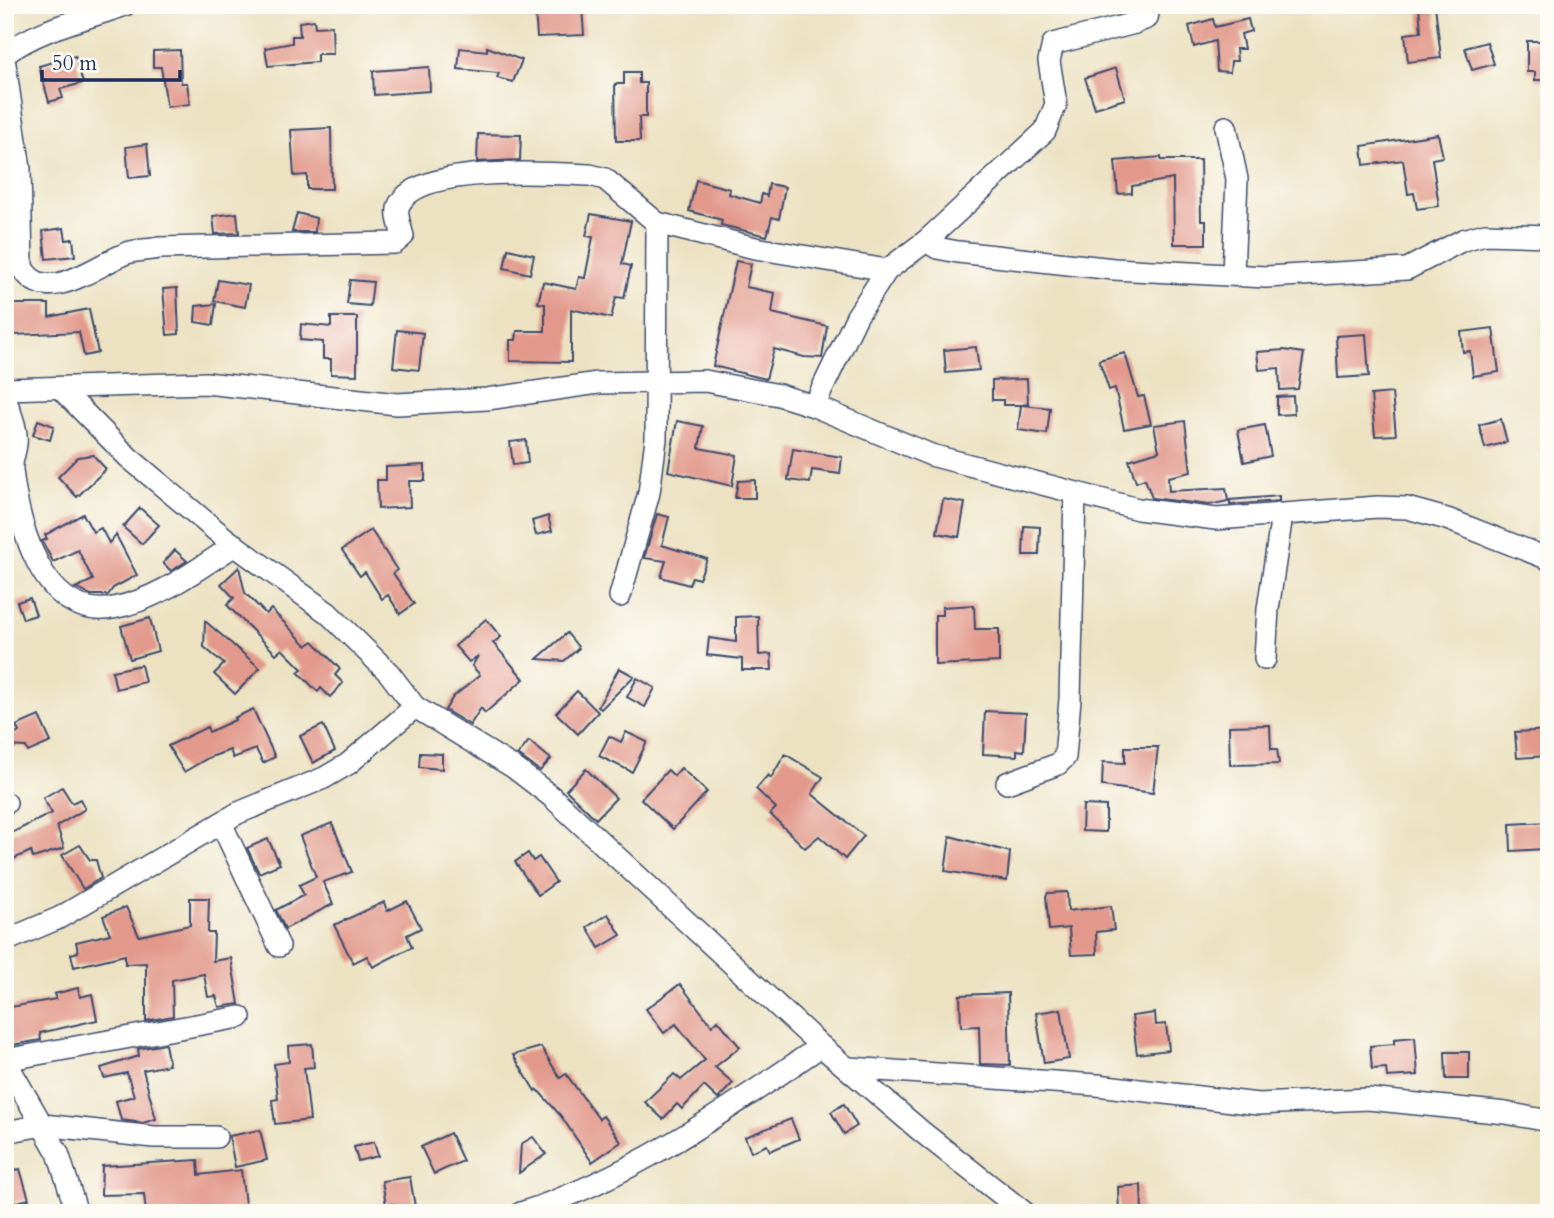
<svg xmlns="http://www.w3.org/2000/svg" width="1554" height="1218" viewBox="0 0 1554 1218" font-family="Cardo,serif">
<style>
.building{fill:#e2998b}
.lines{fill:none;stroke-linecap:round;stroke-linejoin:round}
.minor-casing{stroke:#3a4a6d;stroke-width:24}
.minor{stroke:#fff;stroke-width:21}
</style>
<rect width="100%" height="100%" fill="#fdfcf7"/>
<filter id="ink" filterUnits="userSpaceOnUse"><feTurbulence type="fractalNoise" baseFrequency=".0143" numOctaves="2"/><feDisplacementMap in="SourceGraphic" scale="14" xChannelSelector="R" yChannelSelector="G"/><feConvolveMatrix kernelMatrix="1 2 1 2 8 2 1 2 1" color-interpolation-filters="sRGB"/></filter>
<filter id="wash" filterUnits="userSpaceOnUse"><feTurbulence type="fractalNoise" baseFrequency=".00686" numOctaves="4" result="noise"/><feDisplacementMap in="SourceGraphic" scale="28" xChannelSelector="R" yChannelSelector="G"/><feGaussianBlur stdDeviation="1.57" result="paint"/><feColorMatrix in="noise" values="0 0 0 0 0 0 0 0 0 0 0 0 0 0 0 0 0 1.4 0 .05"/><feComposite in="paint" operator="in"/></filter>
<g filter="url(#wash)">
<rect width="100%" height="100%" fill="#ece2c2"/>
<g id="blocks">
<g class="building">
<path d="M1419 5H1435L1441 58 1408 62 1405 34 1421 32Z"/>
<path d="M582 7 584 35 537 37 535 9Z"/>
<path d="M1213 19 1215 27 1248 19 1251 31 1241 34 1244 49H1236L1237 61H1231L1230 72 1217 71 1215 41 1194 47 1189 26Z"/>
<path d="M314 20 315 27 332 26 333 54H317V62L268 66 265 48 292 43V36H300L299 22Z"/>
<path d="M1527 41H1549V80H1535V72H1527Z"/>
<path d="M1487 42 1494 64 1472 70 1465 48Z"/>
<path d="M487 47 522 60 513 82 497 78 499 73 458 69 460 48 487 51Z"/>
<path d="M180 50 181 83H187L190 104 167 107 161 67H153V51Z"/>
<path d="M75 56 83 83 60 89 63 98 49 102 39 66Z"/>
<path d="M429 67 430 91 374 95 373 71Z"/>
<path d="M1116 68 1125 99 1095 108 1085 78Z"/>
<path d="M624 72H639V83H646V117H639L640 141H616L615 84H624Z"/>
<path d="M331 128 332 189H307V175L294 176 291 130Z"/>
<path d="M478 134 521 135 520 160 477 162Z"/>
<path d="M1438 134 1443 157 1432 159 1439 206 1417 209 1414 193 1408 194 1403 160 1364 165 1362 146Z"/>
<path d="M147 144 150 176 129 178 126 147Z"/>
<path d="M1161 157V160H1200L1201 221H1206V244H1174L1173 179 1132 186V193L1118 194 1115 161Z"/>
<path d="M696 180 730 189 729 194 760 203 762 194 767 196 769 184 785 187 779 219 772 217 767 236 721 225 722 220 689 211Z"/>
<path d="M237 213 239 233 215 234 213 216Z"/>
<path d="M297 213 316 218 315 232H292Z"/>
<path d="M591 214 631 221 622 264 631 266 624 298 616 297 611 318 571 309V362L510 361V340H516L517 331H545V304L538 303 543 282 576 289 579 277 585 278 593 237 586 236Z"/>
<path d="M64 228 66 240 73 239 75 256 46 259 43 231Z"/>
<path d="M508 249 534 255 530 274 504 268Z"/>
<path d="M736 261 751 264 746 287 775 293 772 313 827 326 822 358 804 357 774 349 766 379 713 366Z"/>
<path d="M218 280 249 285 245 307 214 301Z"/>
<path d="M350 280 373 282 370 306 347 304Z"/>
<path d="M177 288 179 334 167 335 163 289Z"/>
<path d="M12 304H49V317L89 309 98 353 84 356 79 332 13 335Z"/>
<path d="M216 304 213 325 195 322 196 306Z"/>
<path d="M331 317H357V375L331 374V359H323V342L300 340 301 324 331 327Z"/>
<path d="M1493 328 1499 372 1473 376 1470 351 1463 352 1461 332Z"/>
<path d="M397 330 423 333 419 370 393 367Z"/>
<path d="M1366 334 1369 376 1338 378 1336 336Z"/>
<path d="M976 347 979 370 946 373 944 350Z"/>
<path d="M1284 350 1304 353 1298 389 1280 390 1279 368 1259 370 1257 352Z"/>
<path d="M1125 353 1138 397 1144 396 1151 424 1124 429 1115 388 1109 390 1099 360Z"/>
<path d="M1027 379 1028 404 1022 405 1050 408 1047 434 1018 430 1021 405H1003V400H992V380Z"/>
<path d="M1392 393 1396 435 1375 436 1371 395Z"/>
<path d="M1293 396 1294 414 1277 415V397Z"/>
<path d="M1501 419 1507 442 1485 448 1479 425Z"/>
<path d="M38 420 54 426 50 440 33 435Z"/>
<path d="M677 421 703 426 699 448 737 455 732 486 668 471Z"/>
<path d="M1185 421 1191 472 1168 477 1169 491 1226 488 1228 501 1209 505 1152 498 1145 479 1136 482 1129 460 1159 451 1154 425Z"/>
<path d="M1265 425 1271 456 1244 462 1238 430Z"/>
<path d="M526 440 528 463 513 465 510 442Z"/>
<path d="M793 449 842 457 840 474 812 470 810 483 788 480Z"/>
<path d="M93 455 106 469 77 497 58 477 78 457Z"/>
<path d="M425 465V481H409L410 507 378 509 377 480H386V467Z"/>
<path d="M755 480V498H735L738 481Z"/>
<path d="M1279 496V501L1230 505V500Z"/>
<path d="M943 499 965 503 959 537 937 533Z"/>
<path d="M140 508 159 525 142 544 123 527Z"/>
<path d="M83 514 93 532 101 528 109 543 116 535 137 575 113 588 108 595H91L75 588 93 580 78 550 53 562 42 541 47 539 45 535Z"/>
<path d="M657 514 669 517 662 545 707 559 699 579 692 577 689 585 661 577 666 561 644 558Z"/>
<path d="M548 516 552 531 536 535 532 521Z"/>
<path d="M1024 526 1040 527 1039 555H1023Z"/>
<path d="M371 530 397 570 393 573 414 604 400 614 388 595 382 599 365 572 360 576 342 550Z"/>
<path d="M175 550 187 561 171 571 163 563Z"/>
<path d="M239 567 245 593 266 614 271 609 307 646 313 641 340 669 335 675 343 683 330 697 321 688 318 692 298 672 302 669 282 649 276 654 227 605 234 598 221 584Z"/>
<path d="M30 598 36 615 23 619 17 602Z"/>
<path d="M974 605 975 629H999V662L935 665V615H942V607Z"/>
<path d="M758 616 759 655 771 654 772 670H742V659L707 655 709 638 736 642V617Z"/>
<path d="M150 618 158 651 130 659 121 626Z"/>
<path d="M486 619 501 637 493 643 524 679 485 713 481 708 470 725 445 710 453 697 480 675 472 666 478 656 469 662 455 646Z"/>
<path d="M205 621 260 668 235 694 214 674 224 664 204 647Z"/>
<path d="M567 633 579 648 564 661 537 659Z"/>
<path d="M141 665 145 682 116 689 112 671Z"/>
<path d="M619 668 634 676 601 709 598 707Z"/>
<path d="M637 678 655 688 645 707 627 697Z"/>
<path d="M577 691 598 712 578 734 556 713Z"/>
<path d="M253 709 275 757 263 763 256 749 233 758 230 750 208 758 184 772 168 746 207 727 209 732 235 720 234 718Z"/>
<path d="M985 711 1026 713 1024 751 1017 750V756L983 754Z"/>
<path d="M39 716 51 742 28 752 26 747 5 746V740L19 732 16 726Z"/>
<path d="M323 725 335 751 313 763 300 736Z"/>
<path d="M1270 725 1271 749H1277L1279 764 1230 765 1229 726Z"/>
<path d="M1549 730V756L1517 758 1515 732Z"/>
<path d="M626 732 647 742 632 772 599 756 609 736 621 742Z"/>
<path d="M529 741 551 759 540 771 518 755Z"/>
<path d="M1125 747H1158L1153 793 1102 786 1103 762 1125 763Z"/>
<path d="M420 753 442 754V769L419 767Z"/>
<path d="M785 754 823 777 812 794 864 836 845 859 819 836 805 848 770 814 776 808 756 789 768 775 771 778Z"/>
<path d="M681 768 707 792 673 829 641 799 668 770 674 776Z"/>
<path d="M586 769 616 798 596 819 566 790Z"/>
<path d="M62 787 72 803 80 799 85 809 57 826 64 848 33 858 31 851 5 863V836L52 813 43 798Z"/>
<path d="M1083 805 1106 806V832L1082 831Z"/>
<path d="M1549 822V840H1544L1545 849 1511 851 1510 824Z"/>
<path d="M332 823 352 872 323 882 333 904 285 929 276 910 304 895 299 885 316 877 300 836Z"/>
<path d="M950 836 1010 852 1007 881 945 871Z"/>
<path d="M268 839 280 864 259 873 247 848Z"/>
<path d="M80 845 90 860H96L101 878 83 889 62 855Z"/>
<path d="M528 853 533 861 539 857 556 882 538 895 515 862Z"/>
<path d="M1067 892 1068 911 1111 906 1114 930 1096 932 1097 954 1071 955 1069 928 1049 930 1046 896 1048 893Z"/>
<path d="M190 898H209L208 933H214L213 961 231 958 239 1004 219 1007 216 996 208 997 204 974 172 980 173 1016 146 1021V963L125 964V955L74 967 71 954 78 952 76 942 110 934 103 916 126 907 139 936 190 925Z"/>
<path d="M407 901 421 928 407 935 412 947 373 967 367 956 353 963 334 925 384 902 387 911Z"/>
<path d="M608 914 621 935 599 948 587 927Z"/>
<path d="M680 984 712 1026 718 1020 740 1047 715 1067 733 1083 718 1099 704 1086 682 1109 677 1104 663 1119 645 1102 674 1074 681 1080 705 1060 676 1024 664 1033 646 1009Z"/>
<path d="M78 988 80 997 92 994 97 1020 40 1033 41 1040 12 1045 5 1008 56 999 54 994Z"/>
<path d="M1008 993 1010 1065 980 1064 979 1026 961 1027 960 995Z"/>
<path d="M1061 1009 1069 1059 1044 1063 1036 1013Z"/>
<path d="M1155 1013 1156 1025 1166 1024 1169 1050 1137 1054 1132 1016Z"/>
<path d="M1415 1037 1418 1075 1387 1077 1386 1068 1372 1069 1370 1046 1394 1044V1039Z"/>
<path d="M165 1044 169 1065 143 1070 156 1119 143 1123 121 1120 116 1101 134 1096 127 1073 104 1078 101 1068 139 1056 138 1049Z"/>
<path d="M312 1044 314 1067 304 1068 310 1120 275 1124 272 1100 278 1099 274 1064 289 1062 288 1046Z"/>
<path d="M541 1047 560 1078 566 1074 599 1119 603 1116 621 1142 592 1162 561 1116 537 1089 535 1091 513 1055Z"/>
<path d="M1445 1052H1469V1079H1446Z"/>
<path d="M844 1104 857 1126 844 1134 831 1112Z"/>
<path d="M791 1119 799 1139 770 1151 767 1145 751 1152 745 1137Z"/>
<path d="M260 1130 267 1160 235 1167 229 1136Z"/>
<path d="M450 1133 463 1161 434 1174 421 1147Z"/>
<path d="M533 1137 546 1154 519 1173 521 1144Z"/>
<path d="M374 1142 378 1156 358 1161 354 1147Z"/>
<path d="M198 1160 199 1175 241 1170 246 1213H146L144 1194 101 1195 102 1166Z"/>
<path d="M20 1169 29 1199 5 1205V1173Z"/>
<path d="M410 1177 415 1207 395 1211 394 1204 386 1205 382 1181Z"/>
<path d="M1141 1185 1142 1213H1119L1118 1187Z"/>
</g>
</g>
</g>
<g filter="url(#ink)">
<use href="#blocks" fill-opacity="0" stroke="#3a4a6d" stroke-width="2"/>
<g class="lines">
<defs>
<g id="minor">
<path d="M5 54C42 27 84 20 125 5"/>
<path d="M5 64 20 169 22 267C45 309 97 264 127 253 136 250 149 250 159 248L395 243 403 236C401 227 395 214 399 205 419 164 550 173 590 175L605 179 657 223 755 248 887 270"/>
<path d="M1226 127 1237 179 1233 274"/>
<path d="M926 241 937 248 958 252 1114 269 1266 277 1407 269 1463 240 1485 234 1549 236"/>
<path d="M5 389 206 383 397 404 487 399 598 383 705 381 779 395 814 406 931 455 1138 509 1216 519 1378 507 1407 508 1447 519 1549 559"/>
<path d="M62 390 128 457 226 539 328 613 389 673 415 707 513 767 552 797 821 1046 922 1132 1025 1213"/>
<path d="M5 398C10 412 18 429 16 444 15 453 11 461 12 470 18 523 42 621 113 608 158 600 197 569 235 545"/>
<path d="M814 406 857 316 887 270 926 241 1045 131 1056 104 1049 61 1053 44 1135 23 1147 18 1150 5"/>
<path d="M620 596 649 493 656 439 657 223"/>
<path d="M1265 659 1268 609 1282 515"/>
<path d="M1007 783 1058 764 1065 757 1070 699 1075 493"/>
<path d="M5 803H6"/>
<path d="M221 823 279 946"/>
<path d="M5 941 59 918 238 813 324 778 348 764 415 707"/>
<path d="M5 1060 240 1017"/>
<path d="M5 1060 58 1153 77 1213"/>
<path d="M850 1068 1097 1085 1258 1104 1368 1099 1506 1113 1549 1121"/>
<path d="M5 1132 43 1125 154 1137H216"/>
<path d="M521 1213C630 1178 727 1110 821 1046"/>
</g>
</defs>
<use href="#minor" class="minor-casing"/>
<use href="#minor" class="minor"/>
</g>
</g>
<rect width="1554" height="1218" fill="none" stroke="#fdfcf7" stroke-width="28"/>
<path d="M42 70v10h138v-10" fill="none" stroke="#1b2f5e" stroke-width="3.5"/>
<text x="52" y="70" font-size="21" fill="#1b2f5e" stroke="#fdfcf7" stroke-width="5" paint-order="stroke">50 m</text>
</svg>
